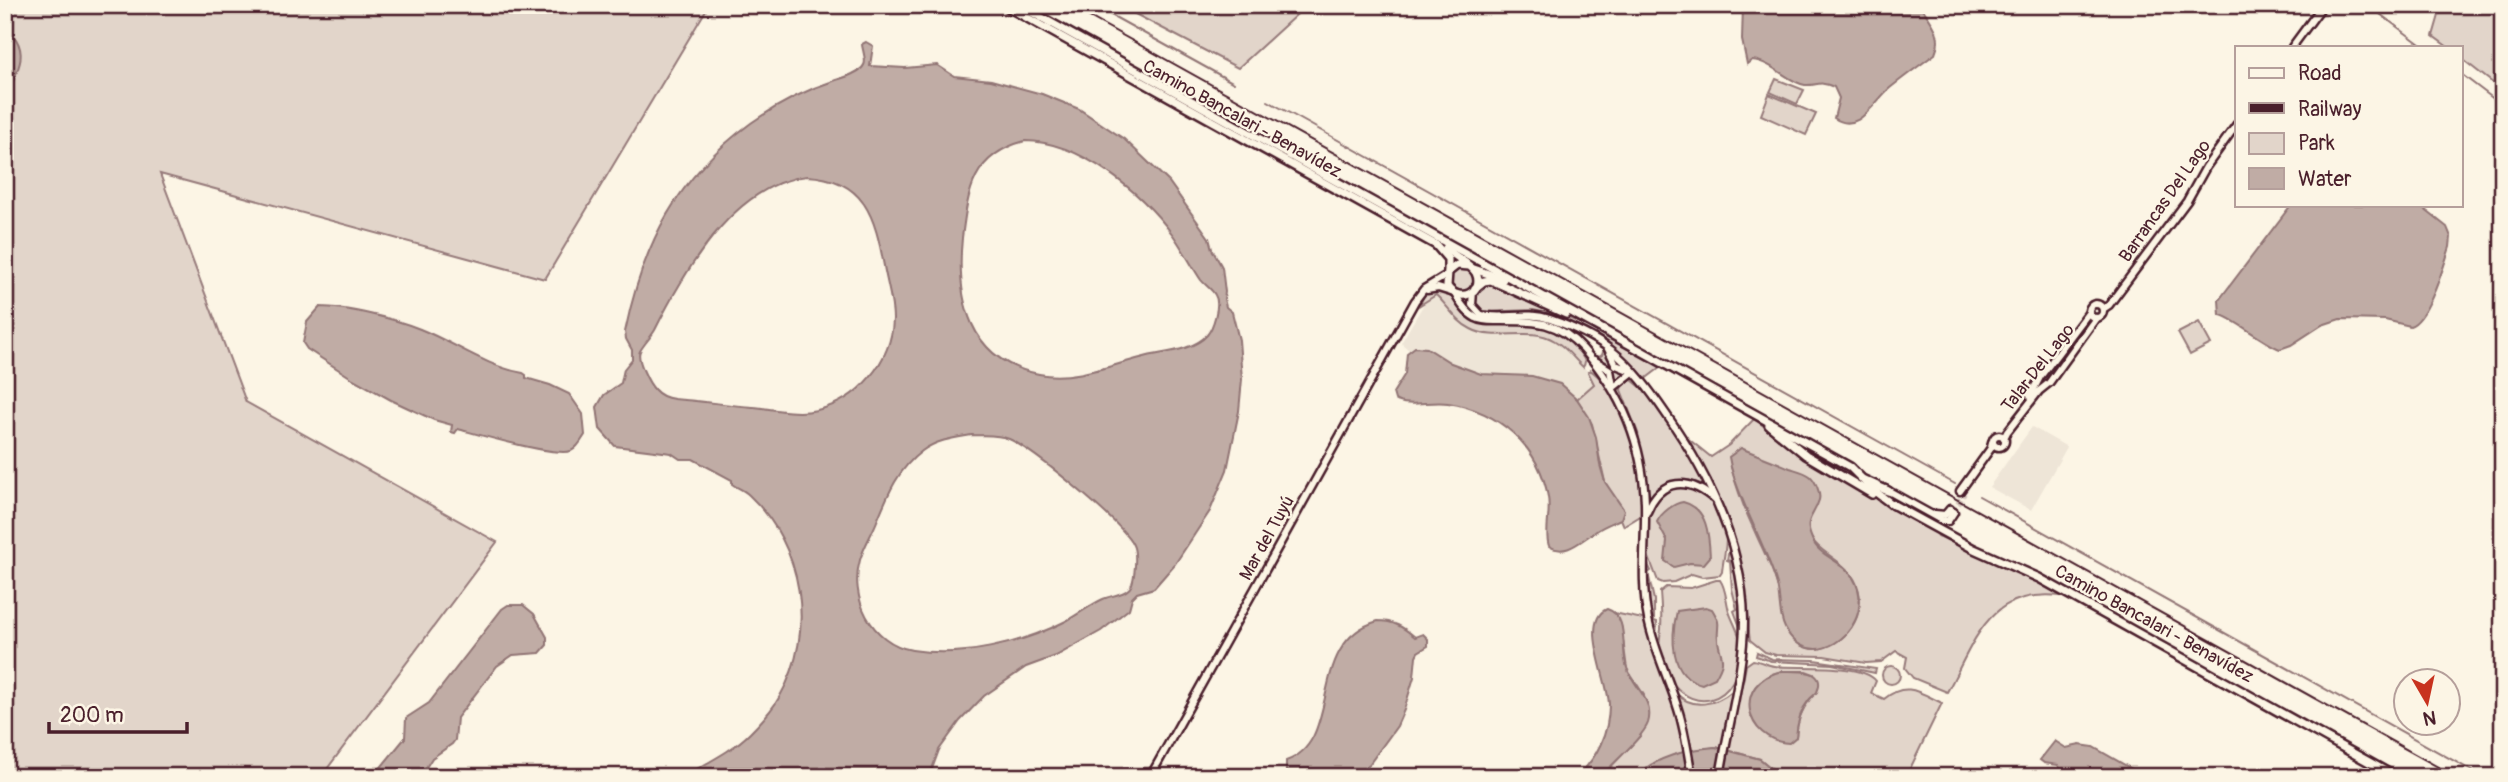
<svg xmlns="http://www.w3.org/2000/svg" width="2508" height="782" viewBox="0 0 2508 782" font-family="Pangolin,sans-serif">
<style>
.built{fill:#eee5d7}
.green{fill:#e2d5ca;stroke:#967a7a;stroke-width:2;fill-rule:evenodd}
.water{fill:#c0aca5;stroke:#917474;stroke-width:2;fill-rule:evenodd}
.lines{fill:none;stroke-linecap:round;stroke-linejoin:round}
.stream{stroke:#917474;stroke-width:2}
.tertiary-tunnel{stroke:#d8cac0;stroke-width:6;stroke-dasharray:6 3;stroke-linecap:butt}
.tertiary-casing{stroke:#4a1f2b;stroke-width:11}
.secondary-casing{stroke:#4a1f2b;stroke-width:12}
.tertiary{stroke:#fcf5e5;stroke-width:6}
.secondary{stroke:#fcf5e5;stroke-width:7}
.rail{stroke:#4a1f2b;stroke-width:2}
.labels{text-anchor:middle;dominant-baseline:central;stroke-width:5;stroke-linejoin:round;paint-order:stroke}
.street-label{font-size:18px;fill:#4a1f2b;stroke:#fcf5e5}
</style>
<rect width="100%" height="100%" fill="#fcf5e5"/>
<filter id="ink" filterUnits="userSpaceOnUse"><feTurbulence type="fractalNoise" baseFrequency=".0143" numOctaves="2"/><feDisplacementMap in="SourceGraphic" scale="14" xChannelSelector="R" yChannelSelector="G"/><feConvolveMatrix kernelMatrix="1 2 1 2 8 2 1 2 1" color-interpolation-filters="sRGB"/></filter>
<g filter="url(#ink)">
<g class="built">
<path d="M1436 295 1484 333 1533 334 1555 341 1571 353 1589 373 1594 384 1577 399 1560 384 1545 379 1532 376 1481 374 1451 363 1427 348 1415 347 1409 350 1401 343 1425 302Z"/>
<path d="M2032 427 2067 447 2031 510 1989 487Z"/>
</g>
<g class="green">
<path d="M5 5H709L545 279 160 174 246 402 497 542 321 777H5Z"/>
<path d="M1118 5H1307L1238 68Z"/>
<path d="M2442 5H2503V91L2461 58V47H2448L2433 36Z"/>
<path d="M1776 79 1804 90 1797 104 1770 92Z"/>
<path d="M1769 94 1816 114 1806 135 1761 115Z"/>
<circle cx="1462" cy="280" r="13"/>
<path d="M1488 282 1618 340 1661 367 1644 380 1598 339 1547 313 1533 310 1481 312 1475 306 1473 295Z"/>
<path d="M1441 290 1453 297 1469 316C1507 321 1555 318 1580 353 1584 359 1587 361 1583 367 1573 358 1567 348 1555 341 1529 325 1497 343 1471 329 1456 322 1448 306 1436 295L1420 305 1424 295 1429 291Z"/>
<path d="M2199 322 2211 344 2190 355 2178 333Z"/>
<path d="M1604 349 1626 373 1618 381 1614 380 1596 359 1602 355Z"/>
<path d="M1590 370C1598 374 1603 382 1609 390 1634 428 1642 470 1642 515L1624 526 1621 519 1623 516 1605 482 1592 424 1577 399 1594 384 1588 372Z"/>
<path d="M1632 380C1666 405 1687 451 1708 487 1703 485 1697 482 1692 481 1673 476 1657 486 1648 502L1638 433 1621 390 1622 385Z"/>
<path d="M1754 419 1816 464 1935 530 1938 536 2028 576 2061 596C1988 588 1976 639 1947 692L1913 678 1905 668 1907 657 1896 651 1881 662 1866 663 1824 656 1776 655 1765 652 1750 640C1748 630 1749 621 1748 612 1737 544 1720 496 1686 437L1711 457 1729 445ZM1731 467 1814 509C1793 546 1835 552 1851 574 1871 601 1855 638 1825 647 1798 656 1784 630 1782 607 1779 580 1766 557 1755 532 1745 511 1737 489 1731 467Z"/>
<path d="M1676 486C1703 485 1726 510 1726 538 1726 549 1723 561 1722 572L1720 575 1702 577 1692 574 1674 582 1663 583 1658 581 1645 547 1648 514 1661 493Z"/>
<path d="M1730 544 1738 585 1740 627 1734 611 1737 609 1732 589 1730 561 1727 560Z"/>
<path d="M1644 556 1651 571 1648 573 1654 600V621L1657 622 1656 639 1647 598Z"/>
<path d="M1716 580H1720C1726 588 1726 601 1729 611 1732 621 1739 631 1740 641 1746 708 1680 725 1660 656 1658 646 1660 638 1661 629 1662 616 1661 604 1660 592L1666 587 1691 588Z"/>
<path d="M1614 613 1643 619 1675 709 1683 740 1684 752 1656 762 1635 777H1601L1641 735 1644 695 1627 669 1621 625Z"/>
<path d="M1757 652 1772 659 1814 660 1876 669 1875 673 1832 664 1771 661 1756 656Z"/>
<path d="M1753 660C1760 661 1767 665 1774 666 1797 669 1862 662 1876 681L1871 693 1884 699C1906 681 1919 692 1942 703L1906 777H1782L1760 759 1727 750 1736 696 1743 681 1746 665ZM1782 671H1806L1814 674 1817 691C1804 705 1797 718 1796 737L1752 718C1745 692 1757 677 1782 671Z"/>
<circle cx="1891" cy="675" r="9"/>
<path d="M1732 691 1722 748 1715 747 1690 751 1676 693C1692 710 1716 705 1732 691Z"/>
</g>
<g class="water">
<path d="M1743 5H1920C1931 22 1944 34 1935 54 1920 65 1905 76 1890 88 1874 101 1859 135 1834 118L1839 98 1834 87C1818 80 1818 86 1805 85 1789 83 1773 62 1752 60L1747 64 1742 40Z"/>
<path d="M5 36 16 39C30 62 9 79 7 101 3 132 25 144 5 176Z"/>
<path d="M866 42 873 46 870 66 905 68 937 65 954 76 991 80 1042 94 1079 109 1124 139 1169 182 1209 238 1212 249 1222 267 1225 292 1224 299 1226 307 1232 312 1239 340 1242 379 1239 411 1227 470 1210 511 1175 564 1154 588 1137 593 1132 598 1129 609 1101 631 1056 656 1026 667 984 696 960 721 939 750 929 777H683C706 763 731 752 750 733 761 722 773 709 780 696 817 632 803 545 749 495 744 490 737 488 732 484V480L693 459H680L671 453 615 446 600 429 597 407 604 395 621 383 624 369 632 359V350L626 339 625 332C643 244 677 177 751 123 778 104 805 90 836 80 843 78 861 72 864 65 867 60 862 49 862 44ZM1025 141C1080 141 1141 192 1173 235 1183 249 1191 265 1201 280 1205 285 1212 289 1215 295 1221 304 1213 328 1207 335 1194 350 1166 352 1148 356 1114 364 1074 381 1039 374 969 361 956 299 962 238 968 191 972 155 1025 141ZM807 176C865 179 875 217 884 266 887 284 893 301 893 319 892 361 858 401 817 410 795 415 775 409 753 407 727 405 701 401 674 399 667 398 660 396 655 390 649 384 636 359 640 351 644 344 651 337 655 330 684 272 734 184 807 176ZM972 435C984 436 997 434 1009 439 1031 448 1124 524 1133 545 1137 553 1135 578 1131 586 1126 595 1111 595 1103 599 1090 605 1079 614 1066 621 1021 644 962 658 912 650 871 643 849 597 860 560 864 546 872 534 877 521 888 494 898 469 922 451 937 440 954 438 972 435Z"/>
<path d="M2291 205H2419L2447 227 2451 237 2450 247C2444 265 2428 321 2410 326L2385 320 2340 319 2322 325 2291 345 2280 349C2265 344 2229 315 2220 315L2219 300Z"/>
<path d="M320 307C346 307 396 319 420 329 455 343 485 366 523 373L526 375V378L550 385 569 394 583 414 585 435C582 440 577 449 571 451 554 457 477 434 458 429L455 433 451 432 452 425 434 420 391 400 353 379 307 349 303 343 307 322Z"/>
<path d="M1415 347 1427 348 1451 363 1481 374 1532 376 1560 384 1577 399 1589 417 1596 437 1600 465 1605 482 1624 510 1621 519C1612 523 1603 526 1595 532 1580 541 1566 557 1549 546 1544 532 1551 513 1548 497 1539 446 1499 411 1448 403 1433 400 1406 408 1395 400L1393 393 1405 374 1407 353Z"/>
<path d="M1741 448C1757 455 1774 461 1790 468 1796 470 1805 472 1810 476 1815 480 1821 493 1819 500 1814 517 1803 519 1812 539 1821 561 1849 559 1858 589 1870 634 1809 675 1785 628 1778 615 1781 596 1776 581 1764 542 1742 507 1731 467L1729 457Z"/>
<path d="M1683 502C1708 508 1709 536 1710 557L1704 564 1690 563 1674 567 1665 561 1667 541 1657 522C1661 513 1674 503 1683 502Z"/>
<path d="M508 605H523L534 614 547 637V645L540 653 513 655 497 666 457 718 455 740 452 744 432 758 420 777H373L405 738 406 718 429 703 502 609Z"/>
<path d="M1706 607 1712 609C1723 627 1716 623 1718 641 1721 660 1727 657 1715 678L1702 684C1669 676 1671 636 1677 611Z"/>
<path d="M1607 609C1630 616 1620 650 1627 668 1633 686 1655 701 1648 723 1643 737 1613 763 1601 777H1576C1597 759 1609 733 1609 705 1609 682 1579 621 1607 609Z"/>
<path d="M1378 621C1394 621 1403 627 1415 637L1423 634 1428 639V646L1418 652 1416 656 1414 677 1404 710 1397 726 1360 777H1281L1286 772V761C1344 741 1305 642 1378 621Z"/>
<path d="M1782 671C1794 671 1828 668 1817 692 1815 695 1811 697 1809 700 1800 711 1797 724 1796 737L1789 743C1744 740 1732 682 1782 671Z"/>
<path d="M2055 741 2066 748 2080 745 2093 747 2146 777H2064L2058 765 2044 763 2040 760Z"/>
<path d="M1715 747 1760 759 1782 777H1635C1655 757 1688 749 1715 747Z"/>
</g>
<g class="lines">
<g class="stream">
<path d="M1093 5 1234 83"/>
<path d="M2368 5 2424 47"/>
<path d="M2461 74 2503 106"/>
<path d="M1268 101 1955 484"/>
<path d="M1979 496 2483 777"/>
</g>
<path class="tertiary-tunnel" d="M1954 512 1964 493"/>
<defs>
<g id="tertiary">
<path d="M2292 47 2323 5"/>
<path d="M1427 290 1438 288 1451 292"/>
<path d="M1473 291 1472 305 1481 315C1504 320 1527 311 1550 319 1570 326 1594 337 1611 350 1633 367 1651 392 1666 414 1709 475 1743 544 1744 620 1744 672 1728 725 1720 777"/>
<path d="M1455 294C1460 303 1466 313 1476 318 1483 322 1493 321 1502 321 1536 321 1558 321 1583 349 1622 393 1643 444 1645 503 1646 542 1640 579 1648 619 1654 650 1669 679 1678 709 1685 731 1688 754 1692 777"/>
<circle cx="2096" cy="311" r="7"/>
<path d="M2103 309 2109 305 2187 201 2206 167 2237 124"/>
<path d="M1608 349 1616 365 1631 371"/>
<path d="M1594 360 1610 370 1613 386"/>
<path d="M1613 388 1633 372"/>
<path d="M2030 396 2040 377 2089 312"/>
<circle cx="1999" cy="441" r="6"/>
<path d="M2004 438 2007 432 2039 391 2049 383 2096 318"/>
<path d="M1885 489 1943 521H1948L1954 512"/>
<path d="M1960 491 1991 448 1992 442"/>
<path d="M1647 512C1661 477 1689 477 1715 500"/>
<path d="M1935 514 1945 515 1950 509"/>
<path d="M1150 777 1415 301 1424 289 1447 275"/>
</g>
<g id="secondary">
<path d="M1004 5 1436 245 1448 259V272"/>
<path d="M1019 5 1850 467 1873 490 1893 505"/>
<path d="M1446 248C1453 256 1472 265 1476 273 1485 292 1459 305 1447 286L1448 272 1457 265 1469 266"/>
<path d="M1474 269 1503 279"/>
<path d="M1475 288 1484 281 1491 280 1566 314"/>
<path d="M1769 425 1806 455 1872 494"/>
<path d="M1864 480 1888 491"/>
<path d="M1892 504 1974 549 2039 578 2396 777"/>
</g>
</defs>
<use href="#tertiary" class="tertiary-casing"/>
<use href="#secondary" class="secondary-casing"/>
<use href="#tertiary" class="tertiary"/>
<use href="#secondary" class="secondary"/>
<path class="rail" d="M1068 5 2456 777"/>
</g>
</g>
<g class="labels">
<g class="street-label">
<text transform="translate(1242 119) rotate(29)">Camino Bancalari - Benavídez</text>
<text transform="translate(2165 201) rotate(-55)">Barrancas Del Lago</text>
<text transform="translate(2038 368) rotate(-52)">Talar Del Lago</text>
<text transform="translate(1267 538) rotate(-61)">Mar del Tuyú</text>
<text transform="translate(2154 624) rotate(29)">Camino Bancalari - Benavídez</text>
</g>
</g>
<rect width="2508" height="782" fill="none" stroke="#fcf5e5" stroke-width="28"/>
<rect x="14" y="14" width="2480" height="754" fill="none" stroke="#4a1f2b" stroke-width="2.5" filter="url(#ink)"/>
<rect x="2235" y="46" width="228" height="161" fill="#fcf5e5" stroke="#b59f9b" stroke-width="2"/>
<rect x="2249" y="68" width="35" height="10" fill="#fcf5e5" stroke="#b59f9b" stroke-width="2"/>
<text x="2298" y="80" font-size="21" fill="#4a1f2b">Road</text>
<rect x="2249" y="103" width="35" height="10" fill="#4a1f2b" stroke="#b59f9b" stroke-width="2"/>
<text x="2298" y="116" font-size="21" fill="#4a1f2b">Railway</text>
<rect x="2249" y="133" width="35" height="21" fill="#e2d5ca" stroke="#b59f9b" stroke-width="2"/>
<text x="2298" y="150" font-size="21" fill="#4a1f2b">Park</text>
<rect x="2249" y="168" width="35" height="21" fill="#c0aca5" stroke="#b59f9b" stroke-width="2"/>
<text x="2298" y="186" font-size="21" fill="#4a1f2b">Water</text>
<g transform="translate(2427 702) rotate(171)"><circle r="33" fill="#fcf5e5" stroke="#b59f9b" stroke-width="2"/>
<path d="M0-5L12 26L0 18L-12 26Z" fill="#c8321e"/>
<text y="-10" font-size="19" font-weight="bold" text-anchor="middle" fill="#4a1f2b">N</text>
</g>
<path d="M49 722v10h138v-10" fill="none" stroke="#4a1f2b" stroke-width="3.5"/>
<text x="60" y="722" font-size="21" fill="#4a1f2b" stroke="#fcf5e5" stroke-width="5" paint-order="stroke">200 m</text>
</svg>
